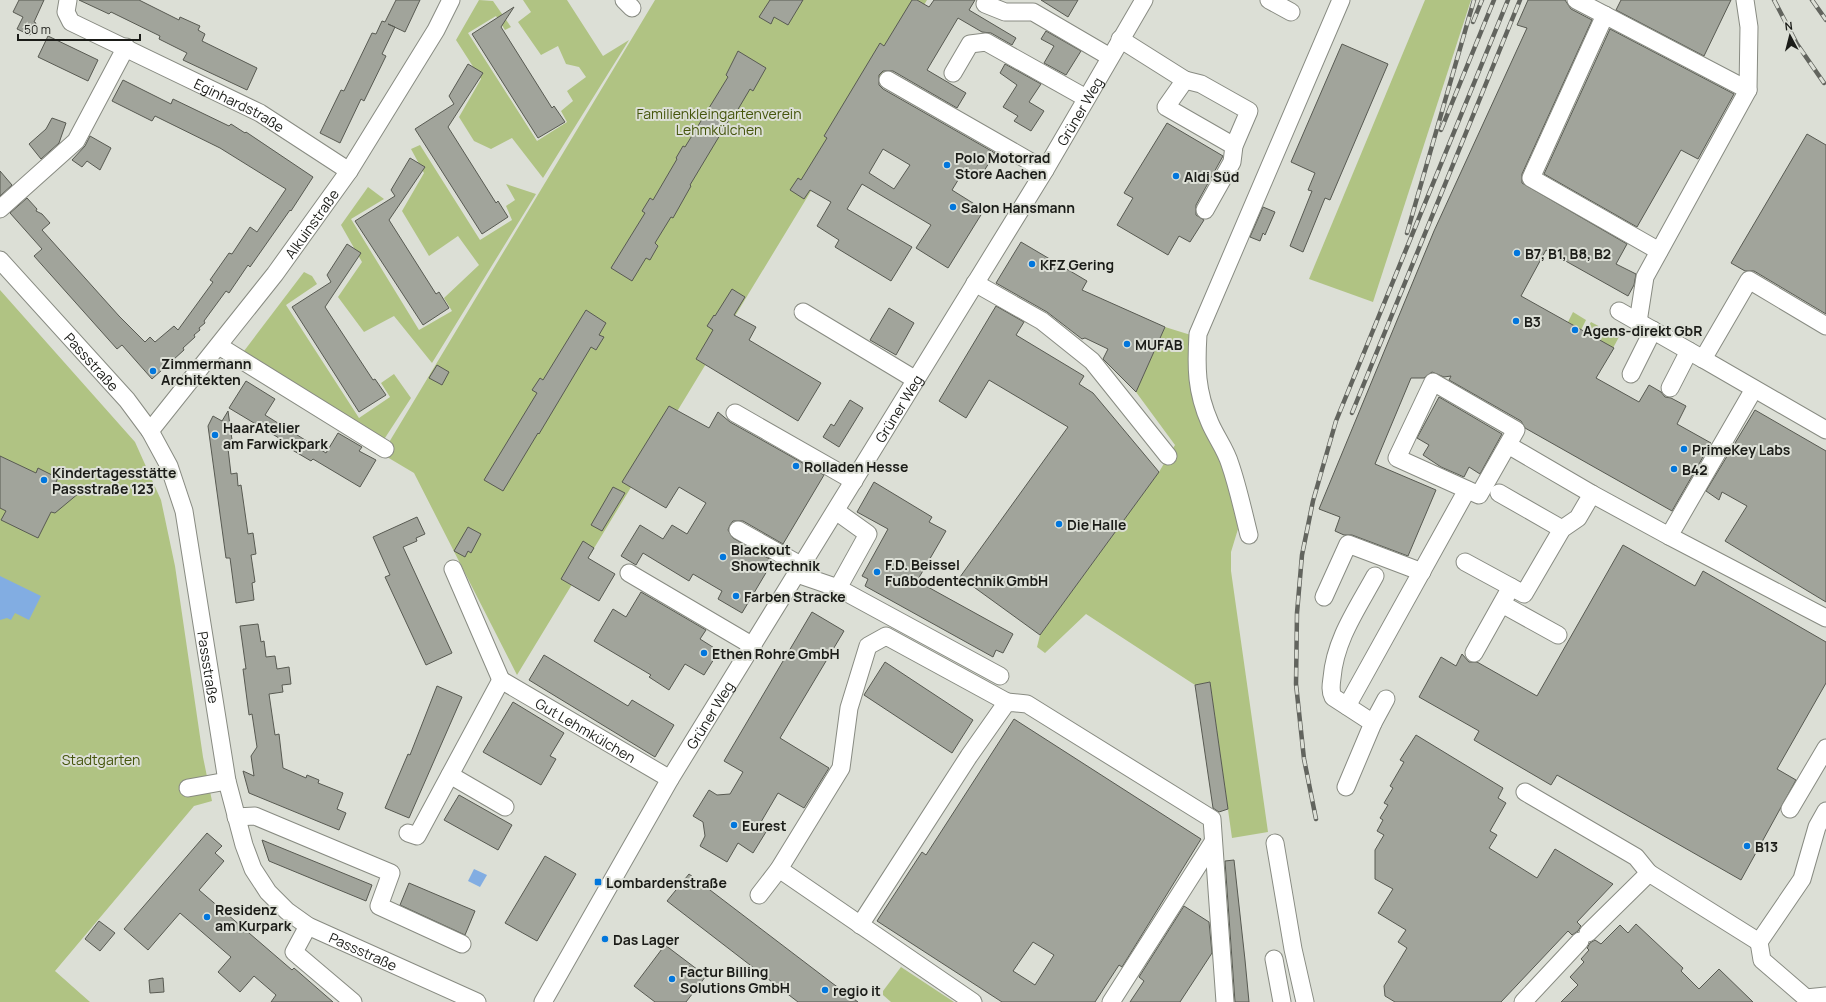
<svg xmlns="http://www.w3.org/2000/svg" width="1826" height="1002" viewBox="0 0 1826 1002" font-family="Manrope,sans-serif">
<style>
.green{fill:#b0c383}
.water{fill:#82ade2}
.building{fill:#a1a49b;stroke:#585a52;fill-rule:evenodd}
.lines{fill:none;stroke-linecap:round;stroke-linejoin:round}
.minor-casing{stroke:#888b82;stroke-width:19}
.minor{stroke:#fff;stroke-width:17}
.rail-casing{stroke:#62645e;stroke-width:4.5}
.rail{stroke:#dcdfd6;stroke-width:3;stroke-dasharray:9;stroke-linecap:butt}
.poi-dot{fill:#0176dd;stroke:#dcdfd6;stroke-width:1.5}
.labels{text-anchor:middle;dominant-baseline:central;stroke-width:4;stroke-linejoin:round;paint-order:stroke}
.street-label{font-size:14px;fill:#1b1c18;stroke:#dcdfd6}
.park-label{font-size:14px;fill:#45550c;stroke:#dcdfd6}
.poi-label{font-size:14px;font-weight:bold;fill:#1b1c18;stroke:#dcdfd6;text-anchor:start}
</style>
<rect width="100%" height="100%" fill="#dcdfd6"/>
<g class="green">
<path d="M479 0 493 1 511 27 505 30 496 16 468 33 537 141 567 122 561 111 573 101 567 91 586 77 579 67 566 64 558 46 541 55 518 22 531 12 523 0H567L603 56 629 40 543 178 512 138 491 149 474 141 459 117 481 79 456 40Z"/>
<path d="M655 0H927L517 675 414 473 382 454Z"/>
<path d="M1425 0H1471L1373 302 1309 279Z"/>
<path d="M420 145 480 240 512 220 506 206 515 200 506 184 536 194 432 363 394 316 364 332 338 297 362 262 341 225 368 187 384 199 351 219 419 330 452 311 444 298 479 265 458 236 429 256 402 211 424 173 411 149Z"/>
<path d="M304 272 312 276 317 284 286 305 359 418 390 397 381 383 394 374 411 398 383 441 241 355Z"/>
<path d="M0 290 135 442 161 500 175 566 203 757 212 801 194 806 55 971 90 1002H0Z"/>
<path d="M1573 312 1586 320 1581 330 1568 322Z"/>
<path d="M1591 322 1619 337 1613 348 1585 332Z"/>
<path d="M1165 327 1194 336 1201 422 1222 465 1232 492 1238 529 1231 552V571L1268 832 1232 838 1210 682 1195 685 1086 614 1045 653 1037 647 1040 635 1159 472 1175 445 1136 392Z"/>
<path d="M901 967 954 1002H891L883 995V991Z"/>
</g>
<g class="water">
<path d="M0 576 41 596 29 620 15 613 11 620 7 618 0 620Z"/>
<path d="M474 869 487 875 480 887 468 881Z"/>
</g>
<g class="building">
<path d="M19 0H44L34 22 36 23 30 35 17 29 23 17 13 12Z"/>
<path d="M79 0H139L179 20 180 17 200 26 198 30 205 34 202 41 257 68 247 90 183 60 187 53 159 39 160 36 111 12 109 14Z"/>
<path d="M396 0H420L405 32 388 24 395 27 382 54 386 56 364 101 361 99 340 143 320 133 341 90 344 91 372 33 376 34 382 21 385 22Z"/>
<path d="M770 0H803L788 25 774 17 771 24 759 17Z"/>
<path d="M912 0H917L929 7 934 0H975L969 10 1016 38 1012 45 991 33 982 32 958 18 927 70 966 93 957 108 893 71H883L879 75V85L883 89 995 153 981 176 966 167 952 190 984 210 948 268 916 248 931 225 862 184 847 209 912 247 891 281 835 247 839 240 817 226 831 202 810 190 804 199 790 190 798 178 801 180 827 138 824 136 880 43 884 46ZM883 149 910 165 894 189 869 173Z"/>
<path d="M1041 0H1078L1068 17Z"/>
<path d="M1528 0H1565L1571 9 1592 20 1522 174V183L1627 244 1616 264 1636 274 1634 285 1628 296 1546 250 1521 296 1614 348 1596 378 1639 402 1649 385 1661 392 1665 397 1671 398 1686 406 1677 424 1711 443 1672 511 1525 428 1521 421 1449 380 1451 376 1444 377 1432 372 1424 378H1411L1375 464 1436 490 1408 556 1352 535H1344L1335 531 1340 517 1319 509 1434 231 1527 28 1517 25Z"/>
<path d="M1621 0H1731L1704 56 1616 10Z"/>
<path d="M514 7 501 27 552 108 554 106 565 122 538 138 472 34Z"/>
<path d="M1610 29 1734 94 1698 159 1681 150 1637 227 1544 174Z"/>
<path d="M1046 31 1081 51 1066 75 1044 63 1054 46 1041 39Z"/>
<path d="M48 36 98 60 88 81 38 57Z"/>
<path d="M1342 44 1388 64 1330 200 1325 198 1303 252 1290 246 1312 191 1308 190 1315 173 1291 162Z"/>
<path d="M738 51 766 68 753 91 750 89 737 111 735 110 690 185 691 186 673 218 671 217 655 243 658 246 650 260 646 258 632 281 611 268 645 213 642 211 650 198 653 200 677 159 676 158 683 146 685 147 728 77 726 75Z"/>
<path d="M468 64 483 73 448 127 496 203 498 201 508 217 482 234 415 129 454 104 449 96Z"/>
<path d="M1005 64 1041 84 1029 102 1044 111 1031 131 1014 121 1018 116 1003 107 1017 85 1000 73Z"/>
<path d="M123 80 171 104 173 99 229 126 231 124 245 133 246 132 313 177 291 211 290 210 250 267 248 265 229 293 226 291 204 321 205 323 199 328 200 330 194 335 195 337 183 348 184 350 152 379 122 345 117 349 34 256 42 249 10 213 27 198 37 209 36 211 42 214 50 223 42 230 119 316 145 342 150 337 155 342 174 326 178 330 213 282 210 280 229 253 232 254 250 227 257 232 286 189 220 148 155 116 152 121 112 101Z"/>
<path d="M52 118 66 123 59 143 41 159 29 144 46 129Z"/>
<path d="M1167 123 1223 156 1196 205V215L1204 220 1190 242 1179 236 1168 255 1117 225 1133 198 1124 193Z"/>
<path d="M1807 134 1826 145V314L1754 271H1745L1731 263Z"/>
<path d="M90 136 111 148 100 170 87 161 82 167 72 160 85 146Z"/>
<path d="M410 158 425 167 389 220 436 294 439 292 449 308 423 325 355 221 395 196 391 190Z"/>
<path d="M0 171 12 185 0 196Z"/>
<path d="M1263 207 1275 212 1265 235 1263 233 1260 241 1250 237Z"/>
<path d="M1021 242 1087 281 1082 290 1165 327 1136 392 1103 359 1108 349 1085 338 1082 339 1047 312 996 283Z"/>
<path d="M347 244 361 253 325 307 373 380 375 379 386 395 359 412 292 307 331 282 327 275Z"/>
<path d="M732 289 745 297 734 315 756 327 749 340 821 383 798 421 696 359 713 330 707 326 714 315 715 316Z"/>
<path d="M996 306 1024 322 1016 335 1084 376 1079 384 1093 393 1159 472 1040 635 960 577 1068 427 989 380 966 418 939 401Z"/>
<path d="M889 308 914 323 896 355 870 340Z"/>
<path d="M586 310 606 323 599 335 604 337 596 350 591 347 539 434 538 433 503 491 484 480 537 393 532 390 540 378 543 380Z"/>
<path d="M437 365 449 372 442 385 429 378Z"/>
<path d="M246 381 275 399 265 415 326 453 338 433 362 447 359 451 376 460 360 487 313 459 311 461 277 441 279 438 229 408Z"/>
<path d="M1439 397 1502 434 1480 474 1469 467 1464 477 1441 467 1423 455 1429 445 1417 438Z"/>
<path d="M850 400 863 408 839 447 823 437 831 424 834 426Z"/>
<path d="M669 406 709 428 718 412 730 422 824 475 783 544 743 521H733L730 525 728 530 733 538 773 561 742 613 718 599 722 591 693 574 689 581 643 553 636 565 621 556 640 525 663 539 672 525 687 534 706 503 679 487 666 508 622 482Z"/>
<path d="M1755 410 1826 451V602L1725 541 1747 506 1722 492 1719 500 1706 491Z"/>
<path d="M228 411 232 440H227L231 474 237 473 238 486 241 485 248 534 253 533 256 554 251 555 255 582 252 583 254 600 236 603 230 558H226L208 426 213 416 222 421Z"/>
<path d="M0 456 36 473 38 468 58 478 56 482 79 493 55 513 51 512 38 538 1 520 6 511 0 508Z"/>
<path d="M874 482 932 517 929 522 946 531 917 581 1013 634 1003 653 996 650 993 657 865 586 868 579 862 576 888 529 857 512Z"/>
<path d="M613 487 625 493 602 531 591 525Z"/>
<path d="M417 517 425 534 416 538 417 541 403 547 452 653 426 665 385 577 390 575 373 537Z"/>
<path d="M468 527 481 534 471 553 468 551 465 557 454 551Z"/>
<path d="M583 541 594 548 588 558 615 574 599 601 561 579Z"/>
<path d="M1623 545 1695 586 1703 571 1826 642V683L1777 769 1796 780 1741 880 1557 775 1551 785 1474 740 1479 731 1419 697 1441 657 1456 666 1462 654 1469 662H1477L1537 696Z"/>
<path d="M641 592 706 630 700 639 719 651 704 675 685 664 669 690 649 677 651 675 594 641 613 609 626 617Z"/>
<path d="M812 612 844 631 780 738 829 768 804 808 778 793 761 822 769 827 753 853 738 843 727 862 700 846 705 836 703 822 693 816 709 790 717 795 730 794 743 772 724 761Z"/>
<path d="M258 624 261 642 264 641 266 657 275 656 277 669 289 667 291 684 282 685 283 692 269 694 275 735 279 734 283 768 306 778 307 775 319 780 318 783 343 793 337 809 346 813 339 830 249 793 243 771 254 776 251 756 257 747 252 714 249 715 243 669H246L240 626Z"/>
<path d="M544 655 628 706 632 700 674 725 655 757 529 680Z"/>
<path d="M885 662 973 720 952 753 864 695Z"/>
<path d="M1210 682 1228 809 1219 812 1213 808 1195 685Z"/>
<path d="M437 686 462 697 409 818 385 808 408 754 410 755Z"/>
<path d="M513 702 564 733 550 756 556 759 541 785 483 752Z"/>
<path d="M1014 719 1201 839 1122 967 1119 965 1095 1002H1002L877 921 922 852 926 855ZM1033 942 1054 955 1035 985 1013 971Z"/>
<path d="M1416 735 1503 788 1498 798 1506 803 1490 831 1497 835 1489 848 1537 878 1555 849 1613 884 1577 922 1581 926 1578 931 1572 935 1568 931 1501 1002H1395L1385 996 1384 986 1407 948 1398 942 1406 930 1378 913 1393 889 1375 879V850L1384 835 1377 831 1383 820 1380 818 1388 805 1384 803 1393 788 1390 786 1404 762 1400 760Z"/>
<path d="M459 795 512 825 498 850 444 820Z"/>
<path d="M207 833 222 846 215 853 224 861 199 890 292 970 294 968 333 1002H271L276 995 254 976 240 992 218 972 231 957 180 913 148 950 124 929Z"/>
<path d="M262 840 372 885 366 901 269 861Z"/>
<path d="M545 856 576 874 537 941 505 923Z"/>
<path d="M1234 860 1245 960 1249 1002H1235L1225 861Z"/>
<path d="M689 874 832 983 858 1002H798L667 901Z"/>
<path d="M409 883 475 911 465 935 400 905Z"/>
<path d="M1184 906 1209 922 1212 953 1180 1002H1130L1144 981 1139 977Z"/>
<path d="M99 921 115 933 100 951 85 939Z"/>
<path d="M1636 924 1683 968 1681 971 1699 989 1719 969 1753 1002H1561L1578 985 1570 977 1584 962 1581 959 1589 950 1587 948 1590 943 1595 940 1601 944 1620 925 1628 933Z"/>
<path d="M665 945 706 976 686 1002H655L634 986Z"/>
<path d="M163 978 164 992 150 993 149 980Z"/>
</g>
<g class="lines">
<defs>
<g id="minor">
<path id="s1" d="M68 0 66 12 71 22 260 113 349 171"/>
<path d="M624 0 632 8"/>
<path d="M1269 0 1291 12"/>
<path d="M1576 0 1748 90"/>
<path d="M985 4 1005 12H1033L1110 57"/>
<path d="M1605 15 1531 178 1659 251"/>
<path d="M1120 39 1185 80 1166 107 1234 146"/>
<path d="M953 73 970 44 986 42 1086 98"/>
<path d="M888 80 1045 170"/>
<path d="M1185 80 1201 84 1249 111 1234 146 1232 162 1205 210"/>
<path d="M0 209 76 141 126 47"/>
<path id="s2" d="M0 260 127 400 150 431 169 466 184 511 227 781 244 845 253 869 268 892 287 911 308 926 477 1002"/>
<path d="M975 283 1042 321 1092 361 1168 456"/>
<path d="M1619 311 1703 359"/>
<path d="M803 312 916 380"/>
<path d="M1638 322 1645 277 1748 90 1749 27 1745 0"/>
<path d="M1826 326 1749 280 1703 359 1826 430"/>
<path d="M219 346 385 449"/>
<path d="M1631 374 1653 330"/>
<path d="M1433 382 1516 430 1479 495 1397 458Z"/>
<path d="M1670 388 1689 351"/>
<path d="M735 413 854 481"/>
<path id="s3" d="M150 431 275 274 349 171 436 30 451 0"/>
<path d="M1508 445 1592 494 1578 518 1562 529 1524 594 1511 587"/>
<path d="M1499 493 1562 529"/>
<path d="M1592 494 1669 536 1754 389"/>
<path d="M738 530 802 566"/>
<path d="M1249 535C1243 511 1238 487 1230 464 1226 450 1216 437 1210 423 1196 391 1196 367 1198 334L1341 0"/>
<path d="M1669 536 1826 618"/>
<path d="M1465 562 1511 587 1474 653"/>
<path d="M453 569 501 680"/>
<path d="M629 573 753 646"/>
<path d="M797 574 838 588 868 534 836 511"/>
<path d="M838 588 1000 676"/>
<path d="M1324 597 1348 544 1422 572"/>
<path d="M1502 604 1558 635"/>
<path d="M1347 706 1467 490"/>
<path d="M1373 723 1386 699"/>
<path d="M450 775 505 807"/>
<path d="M1346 787 1373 723 1333 697C1330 691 1331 685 1332 678 1335 640 1357 609 1375 576"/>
<path d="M188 788 227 781"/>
<path d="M1525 792 1636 857 1649 873"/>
<path d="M1790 809 1826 748"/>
<path d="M236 817 255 816 391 873 379 906 462 944"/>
<path id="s4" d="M408 833 417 836 501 680 670 779"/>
<path d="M1275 843 1293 949 1305 1002"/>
<path d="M779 869 973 1002"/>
<path d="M759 895 779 869 841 768 849 708 868 646 886 636 1007 702"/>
<path d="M860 925 969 756 1007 702 1027 704 1212 819 1225 1002"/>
<path d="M308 926 294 952 353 1002"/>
<path d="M1588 933 1649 873 1759 942 1802 879 1817 827 1826 811"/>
<path d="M1759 942 1762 960 1806 998 1826 996"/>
<path d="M1274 959 1282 1002"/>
<path id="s5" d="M543 1002 670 779 1045 170 1144 0"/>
<path d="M1111 1002 1213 842"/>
<path d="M1523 1002 1580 941"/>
</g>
</defs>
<use href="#minor" class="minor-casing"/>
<use href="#minor" class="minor"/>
<defs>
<g id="rail">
<path d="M1774 0 1797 44 1824 83"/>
<path d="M1812 0 1826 20"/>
<path d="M1473 22 1482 0"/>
<path d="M1441 130 1494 0"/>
<path d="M1407 233 1474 0"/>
<path d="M1352 413 1520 0"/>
<path d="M1316 819 1304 759 1296 684 1297 613 1302 555 1313 501 1336 421 1508 0"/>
</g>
</defs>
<use href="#rail" class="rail-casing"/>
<use href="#rail" class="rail"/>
</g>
<g class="poi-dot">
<circle cx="947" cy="165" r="4"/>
<circle cx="1176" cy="176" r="4"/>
<circle cx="953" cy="207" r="4"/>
<circle cx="1517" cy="253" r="4"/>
<circle cx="1032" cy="264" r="4"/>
<circle cx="1516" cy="321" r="4"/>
<circle cx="1575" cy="330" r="4"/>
<circle cx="1127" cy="344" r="4"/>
<circle cx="153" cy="371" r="4"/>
<circle cx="215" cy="435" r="4"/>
<circle cx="1684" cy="449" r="4"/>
<circle cx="796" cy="466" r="4"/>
<circle cx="1674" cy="469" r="4"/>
<circle cx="44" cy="480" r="4"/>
<circle cx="1059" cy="524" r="4"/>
<circle cx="723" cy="557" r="4"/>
<circle cx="877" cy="572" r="4"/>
<circle cx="736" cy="596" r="4"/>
<circle cx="704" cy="653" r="4"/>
<circle cx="734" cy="825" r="4"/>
<circle cx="1747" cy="846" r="4"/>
<rect x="594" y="878" width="8" height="8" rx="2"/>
<circle cx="207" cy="917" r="4"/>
<circle cx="605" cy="939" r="4"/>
<circle cx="672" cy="979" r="4"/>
<circle cx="825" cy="990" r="4"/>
</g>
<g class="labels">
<g class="street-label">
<text stroke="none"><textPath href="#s1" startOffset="211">Eginhardstraße</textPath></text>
<text stroke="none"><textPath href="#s5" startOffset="1040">Grüner Weg</textPath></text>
<text stroke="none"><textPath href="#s3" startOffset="263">Alkuinstraße</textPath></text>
<text stroke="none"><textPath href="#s2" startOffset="137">Passstraße</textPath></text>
<text stroke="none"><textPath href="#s5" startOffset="692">Grüner Weg</textPath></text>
<text stroke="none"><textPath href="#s2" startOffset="473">Passstraße</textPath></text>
<text stroke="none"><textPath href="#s5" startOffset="332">Grüner Weg</textPath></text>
<text stroke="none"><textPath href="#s4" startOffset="285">Gut Lehmkülchen</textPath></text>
<text stroke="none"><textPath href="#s2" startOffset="821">Passstraße</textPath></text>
</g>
<g class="park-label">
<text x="719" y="113">Familienkleingartenverein<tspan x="719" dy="16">Lehmkülchen</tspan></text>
<text x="101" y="759">Stadtgarten</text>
</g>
<g class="poi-label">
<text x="955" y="157">Polo Motorrad<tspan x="955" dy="16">Store Aachen</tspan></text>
<text x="1184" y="176">Aldi Süd</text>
<text x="961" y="207">Salon Hansmann</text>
<text x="1525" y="253">B7, B1, B8, B2</text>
<text x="1040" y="264">KFZ Gering</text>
<text x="1524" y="321">B3</text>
<text x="1583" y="330">Agens-direkt GbR</text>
<text x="1135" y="344">MUFAB</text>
<text x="161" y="363">Zimmermann<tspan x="161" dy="16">Architekten</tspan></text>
<text x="223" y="427">HaarAtelier<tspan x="223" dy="16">am Farwickpark</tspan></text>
<text x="1692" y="449">PrimeKey Labs</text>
<text x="804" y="466">Rolladen Hesse</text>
<text x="1682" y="469">B42</text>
<text x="52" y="472">Kindertagesstätte<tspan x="52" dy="16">Passstraße 123</tspan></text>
<text x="1067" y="524">Die Halle</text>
<text x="731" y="549">Blackout<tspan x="731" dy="16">Showtechnik</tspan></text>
<text x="885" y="564">F.D. Beissel<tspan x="885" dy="16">Fußbodentechnik GmbH</tspan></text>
<text x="744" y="596">Farben Stracke</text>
<text x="712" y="653">Ethen Rohre GmbH</text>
<text x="742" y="825">Eurest</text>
<text x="1755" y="846">B13</text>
<text x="606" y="882">Lombardenstraße</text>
<text x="215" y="909">Residenz<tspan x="215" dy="16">am Kurpark</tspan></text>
<text x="613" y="939">Das Lager</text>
<text x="680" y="971">Factur Billing<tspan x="680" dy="16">Solutions GmbH</tspan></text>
<text x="833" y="990">regio it</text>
</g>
</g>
<g transform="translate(1790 36) rotate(353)" stroke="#dcdfd6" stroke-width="3" paint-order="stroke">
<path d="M0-3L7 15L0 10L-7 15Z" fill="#1b1c18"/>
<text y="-6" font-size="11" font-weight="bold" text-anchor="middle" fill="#1b1c18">N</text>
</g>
<path d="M18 34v6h122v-6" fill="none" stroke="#1b1c18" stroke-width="2"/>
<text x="24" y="34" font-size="12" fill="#1b1c18" stroke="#dcdfd6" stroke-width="3" paint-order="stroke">50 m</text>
</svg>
